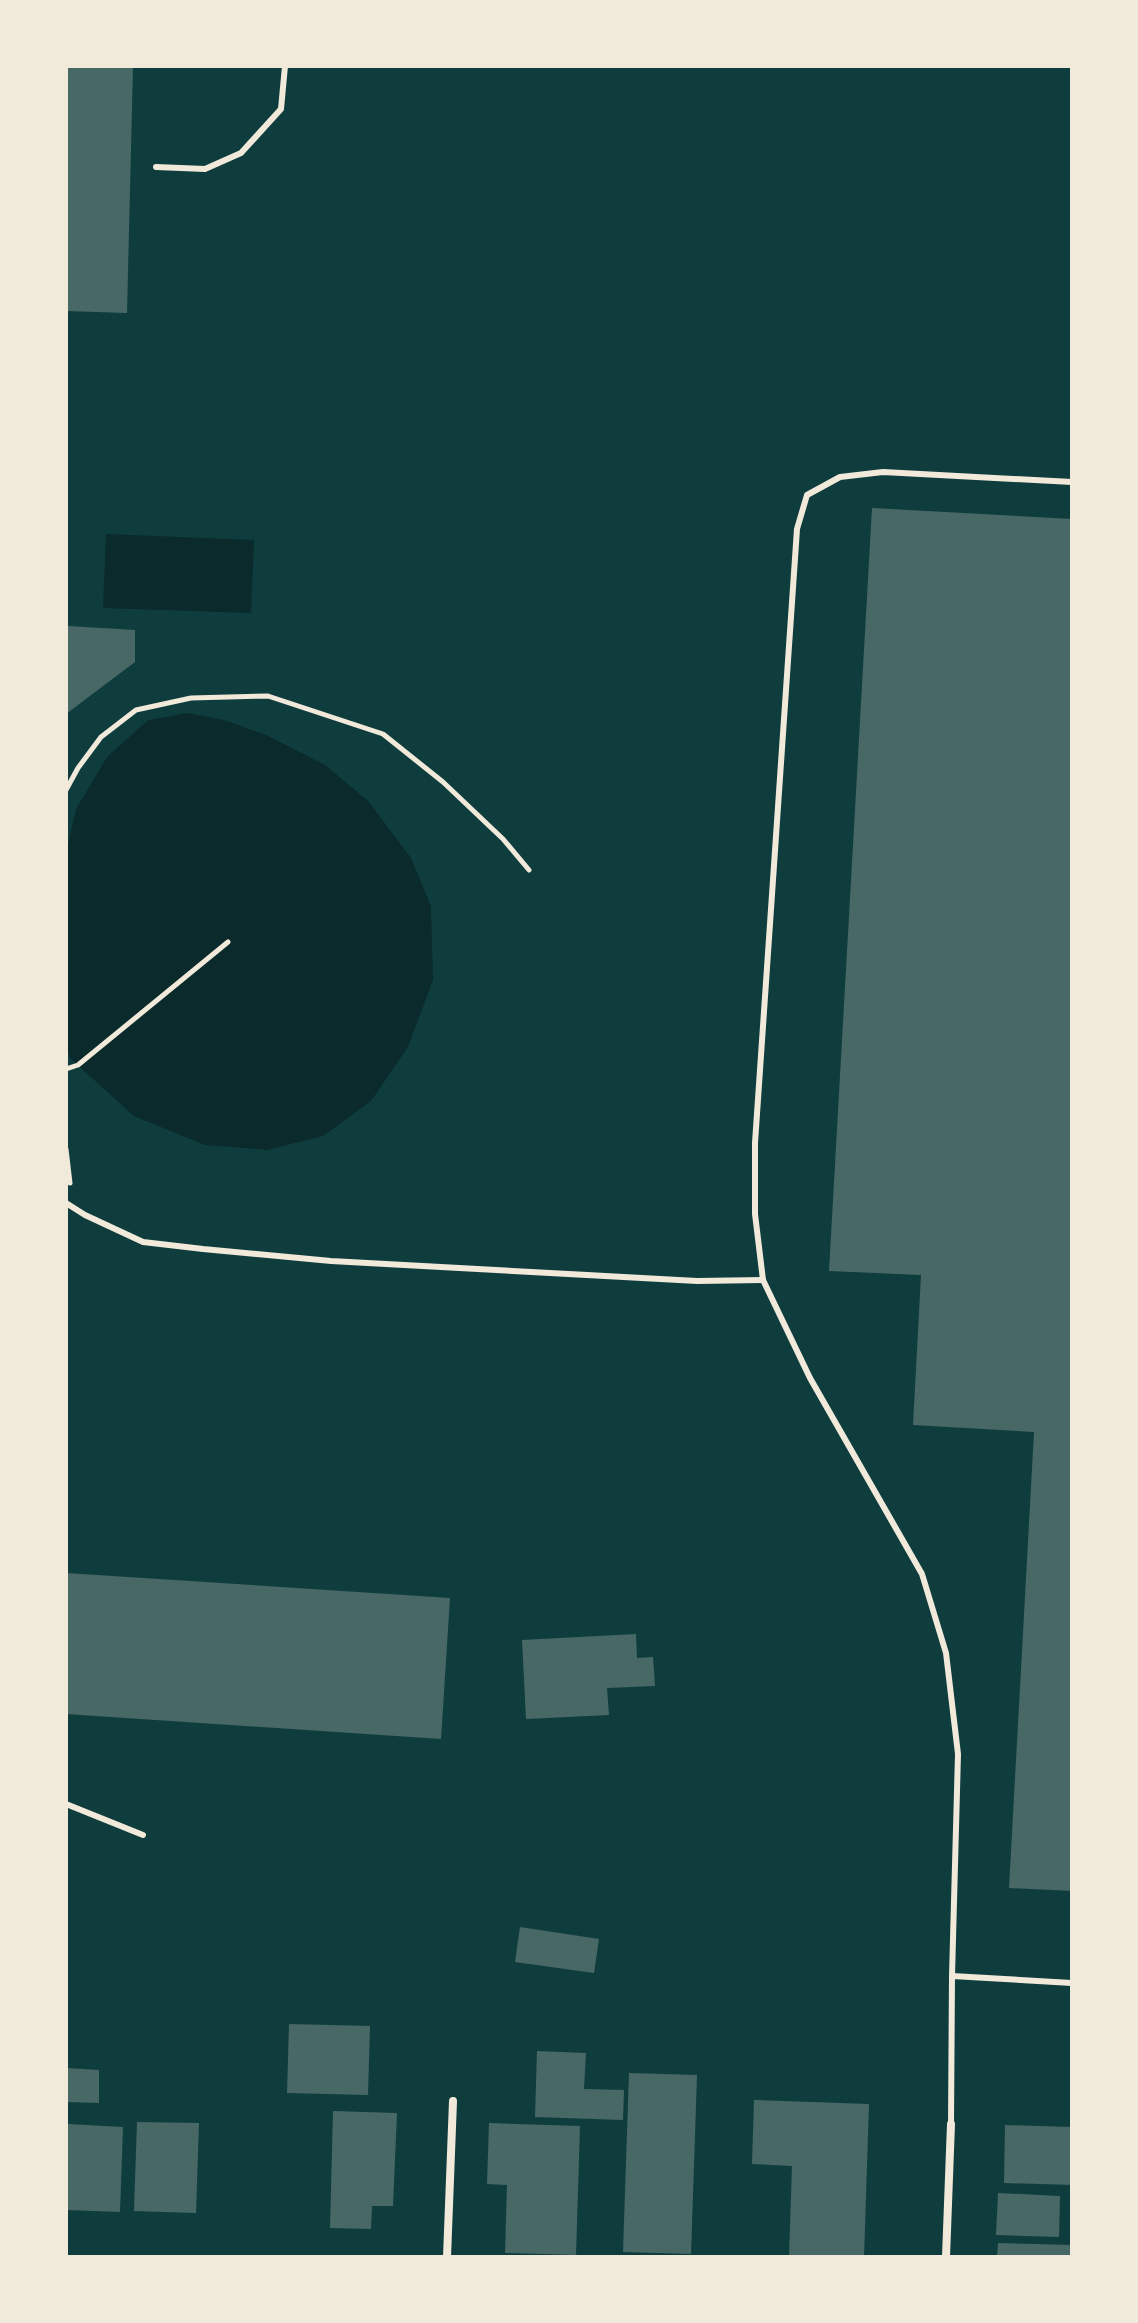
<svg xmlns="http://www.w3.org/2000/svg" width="1138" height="2323" viewBox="0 0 1138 2323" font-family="'Crimson Pro',serif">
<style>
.water{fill:#0a2a2b}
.building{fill:#486865}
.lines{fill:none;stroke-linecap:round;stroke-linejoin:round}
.path{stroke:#f1e9da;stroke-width:5}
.service{stroke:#f1e9da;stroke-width:6}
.minor{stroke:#f1e9da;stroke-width:8}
</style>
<rect width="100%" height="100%" fill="#0f3d3e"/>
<g class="water">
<path d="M106 534 254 540 251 613 103 608Z"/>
<path d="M188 713 224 720 266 735 325 765 368 801 411 858 431 906 433 980 408 1047 371 1101 323 1136 267 1150 205 1145 134 1116 70 1058 66 1041V854L76 809 107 757 148 720Z"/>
</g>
<g class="building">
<path d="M66 66H133L127 313 66 311Z"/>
<path d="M872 508 1072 519V1891L1009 1888 1034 1432 913 1425 921 1275 829 1271Z"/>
<path d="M68 626 135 630V662L66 714V628Z"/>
<path d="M66 1573 450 1598 441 1739 66 1714Z"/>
<path d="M636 1634 637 1658 653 1657 655 1686 607 1688 609 1715 526 1719 522 1640Z"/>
<path d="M520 1927 599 1939 594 1973 515 1962Z"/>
<path d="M289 2024 370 2026 368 2095 287 2093Z"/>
<path d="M537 2051 586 2053 584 2089 624 2090 623 2120 535 2117Z"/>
<path d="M66 2068 99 2070V2103L66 2102Z"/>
<path d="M629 2073 697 2075 691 2254 623 2252Z"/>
<path d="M754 2100 869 2104 864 2257H789L792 2166 752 2164Z"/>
<path d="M333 2111 397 2113 393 2206H372L371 2229 330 2228Z"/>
<path d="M137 2122 199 2123 196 2213 134 2211Z"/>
<path d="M489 2123 580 2126 576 2255 505 2253 507 2185 487 2184Z"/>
<path d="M68 2124 123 2127 120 2212 66 2210Z"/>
<path d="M1005 2125 1072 2127V2185L1004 2183Z"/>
<path d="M998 2193 1060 2196 1059 2237 996 2235Z"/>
<path d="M998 2243 1072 2245V2257H997Z"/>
</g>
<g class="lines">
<g class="path">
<path d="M66 790 78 768 101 737 136 710 191 698 268 696 383 734 443 782 503 839 529 870"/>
<path d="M66 1069 78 1065 228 942"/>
<path d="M66 1149 70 1183"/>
</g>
<g class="service">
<path d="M156 167 205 169 241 153 281 109 285 66"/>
<path d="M66 1203 85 1215 143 1242 203 1249 331 1261 697 1281 763 1280"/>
<path d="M66 1804 143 1835"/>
<path d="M952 1976 1072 1983"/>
<path d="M951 2124 952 1976 958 1754 946 1653 922 1574 810 1378 763 1280 755 1214V1143L797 529 807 495 840 477 883 472 1072 482"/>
</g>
<g class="minor">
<path d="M447 2257 453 2101"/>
<path d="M946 2257 951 2124"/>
</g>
</g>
<rect width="1138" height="2323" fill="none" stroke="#f1e9da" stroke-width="136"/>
</svg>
